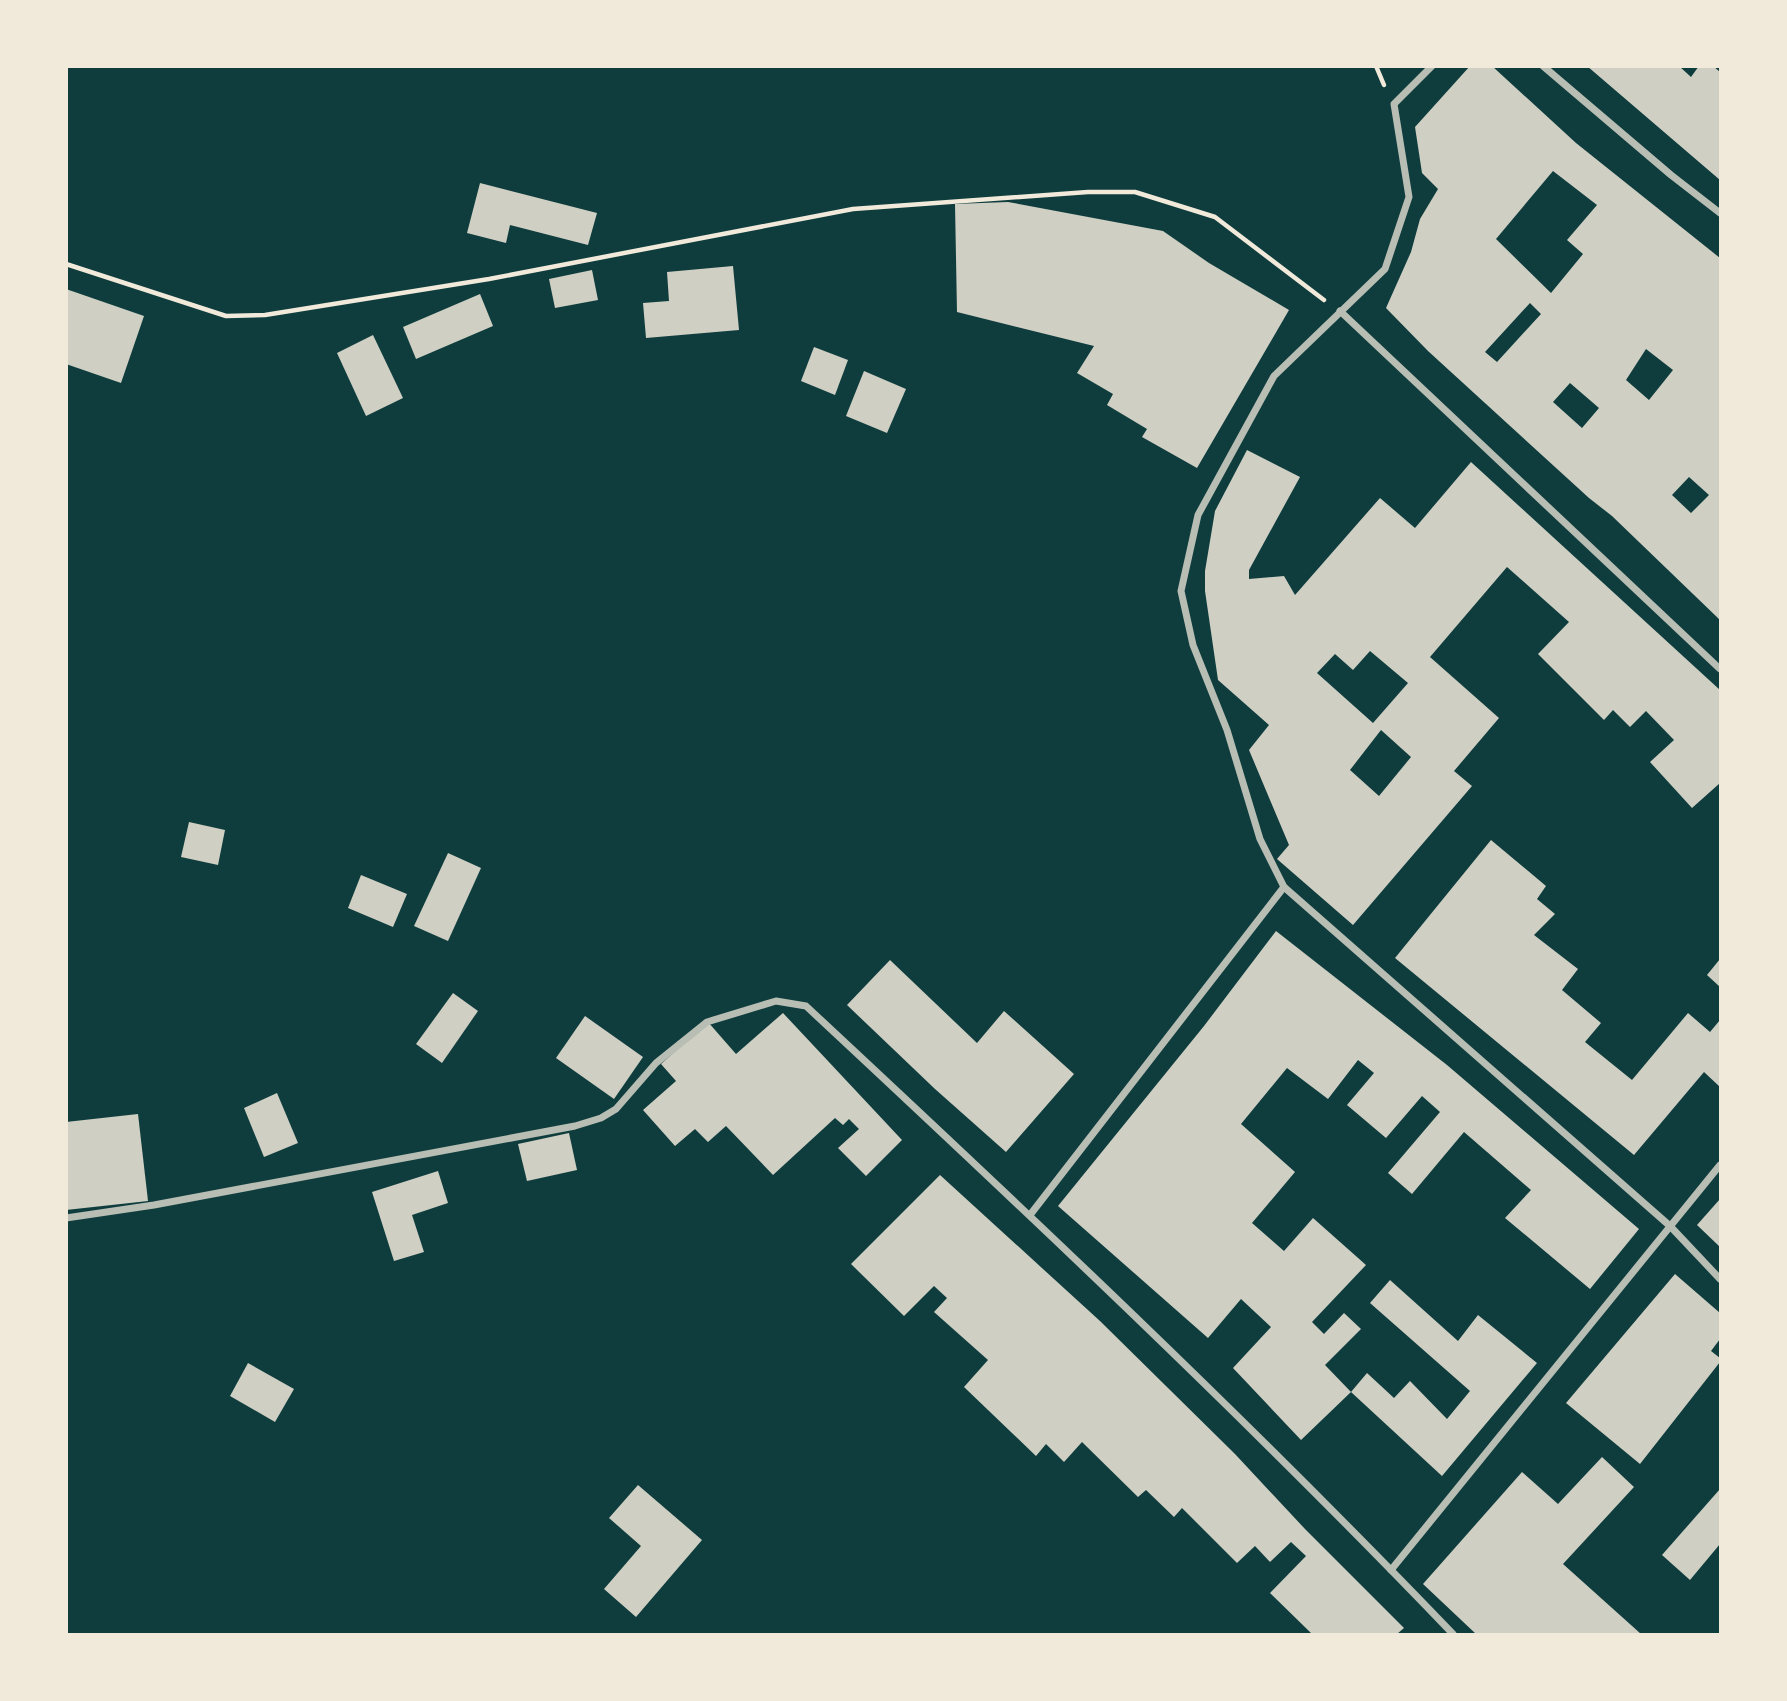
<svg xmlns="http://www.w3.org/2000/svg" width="1787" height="1701" viewBox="0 0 1787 1701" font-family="Roboto,sans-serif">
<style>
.building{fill:#cfcfc3;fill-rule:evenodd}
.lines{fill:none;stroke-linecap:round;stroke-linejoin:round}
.path{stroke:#f1e9da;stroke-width:4.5}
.minor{stroke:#b8beb3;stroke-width:7}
</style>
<rect width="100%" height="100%" fill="#0f3d3e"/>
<g class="building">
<path d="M1470 66H1492L1576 143 1720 258V620L1612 516 1589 498 1428 351 1386 308 1411 252 1420 219 1438 189 1422 173 1415 127ZM1553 171 1597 205 1567 240 1583 254 1551 293 1496 239ZM1530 303 1541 314 1497 362 1485 352ZM1646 349 1673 370 1649 400 1626 380ZM1570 383 1599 408 1582 428 1553 402ZM1689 477 1709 495 1691 513 1672 495Z"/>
<path d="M1587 66H1679L1691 77 1699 66H1713L1720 72V180Z"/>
<path d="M480 183 597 213 588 245 510 225 506 243 467 233Z"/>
<path d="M1008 202 1163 231 1209 263 1289 310 1197 468 1142 437 1147 429 1107 405 1113 394 1077 373 1094 346 957 312 955 204Z"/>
<path d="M733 266 739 330 646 338 643 303 669 301 667 272Z"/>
<path d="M592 270 598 300 555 308 549 279Z"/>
<path d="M66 289 144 316 121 383 66 364Z"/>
<path d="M480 294 493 326 416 359 403 327Z"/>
<path d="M373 335 403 398 366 416 337 353Z"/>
<path d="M814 347 848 360 835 395 801 381Z"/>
<path d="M864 371 906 389 887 433 846 416Z"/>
<path d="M1247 450 1300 477 1249 570V579L1284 576 1295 595 1380 498 1415 528 1471 462 1720 690V783L1692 808 1650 762 1674 740 1646 711 1630 727 1613 710 1604 720 1538 654 1569 622 1507 567 1430 657 1499 718 1454 771 1472 786 1353 925 1277 859 1289 845 1249 750 1269 725 1218 680 1205 591V571L1215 511ZM1370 651 1408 683 1373 723 1317 673 1335 654 1353 670ZM1381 730 1411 757 1379 796 1350 770Z"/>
<path d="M189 822 225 830 218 865 181 857Z"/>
<path d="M1491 840 1546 886 1537 899 1555 914 1534 935 1578 969 1562 990 1601 1023 1585 1042 1632 1080 1688 1013 1710 1032 1720 1020V1087L1704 1072 1634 1155 1395 958Z"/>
<path d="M448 853 481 868 448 941 414 926Z"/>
<path d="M361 875 407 894 393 927 348 908Z"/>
<path d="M1276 931 1447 1065 1639 1229 1590 1289 1505 1218 1531 1190 1464 1132 1412 1194 1388 1173 1440 1112 1422 1096 1386 1138 1347 1105 1374 1073 1358 1060 1328 1099 1287 1068 1241 1124 1295 1172 1252 1223 1284 1251 1313 1218 1366 1265 1312 1322 1324 1334 1344 1313 1361 1329 1325 1365 1351 1392 1301 1440 1233 1368 1271 1327 1241 1299 1208 1338 1058 1206 1204 1026Z"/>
<path d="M1720 959V987L1707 975Z"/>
<path d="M890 960 977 1043 1004 1011 1074 1074 1006 1152 935 1089 847 1005Z"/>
<path d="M453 993 478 1011 442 1063 416 1044Z"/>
<path d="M783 1013 902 1140 866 1176 838 1148 859 1129 849 1119 843 1125 835 1118 773 1175 726 1126 708 1142 695 1129 675 1146 643 1110 676 1081 661 1064 708 1022 736 1054Z"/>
<path d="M585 1016 643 1057 614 1099 556 1058Z"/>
<path d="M277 1093 298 1143 264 1157 244 1108Z"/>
<path d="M138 1114 148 1201 66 1210V1122Z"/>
<path d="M569 1133 577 1170 527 1181 518 1144Z"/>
<path d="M438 1171 448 1203 412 1215 424 1252 394 1261 372 1192Z"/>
<path d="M940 1175 1100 1321 1235 1454 1305 1529 1404 1628 1397 1634H1312L1270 1593 1306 1556 1291 1542 1270 1562 1255 1546 1237 1563 1182 1508 1174 1517 1146 1490 1138 1497 1082 1442 1064 1462 1046 1444 1036 1456 964 1387 988 1360 934 1312 947 1298 934 1286 904 1316 851 1264Z"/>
<path d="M1720 1199V1247L1697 1225Z"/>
<path d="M1675 1274 1720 1313V1339L1711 1351 1720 1358V1362L1640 1464 1566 1403Z"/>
<path d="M1390 1280 1458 1341 1478 1315 1537 1363 1442 1476 1351 1392 1367 1373 1394 1398 1410 1381 1447 1419 1470 1391 1370 1303Z"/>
<path d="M248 1363 294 1389 275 1422 230 1396Z"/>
<path d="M1602 1457 1634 1487 1563 1564 1641 1634H1476L1423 1584 1522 1472 1558 1504Z"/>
<path d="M638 1485 702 1540 636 1617 604 1589 641 1546 609 1518Z"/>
<path d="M1720 1489V1544L1690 1580 1662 1555Z"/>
</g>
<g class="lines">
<g class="path">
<path d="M1376 66 1384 85"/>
<path d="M66 264 226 316 265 315 489 279 853 209 1088 192H1135L1215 217 1324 300"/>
</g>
<g class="minor">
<path d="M1432 66 1394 104 1409 197 1385 269 1274 376 1198 515 1181 591 1193 645 1227 730 1260 839 1284 887 1670 1226 1720 1279"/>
<path d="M1543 66 1671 175 1720 213"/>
<path d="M1340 311 1720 669"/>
<path d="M1030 1215 1284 887"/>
<path d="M66 1218 154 1205 575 1126 601 1118 616 1109 656 1063 707 1022 776 1001 806 1006C1026 1211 1245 1417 1453 1634"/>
<path d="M1391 1570 1720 1165"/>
</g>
</g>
<rect width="1787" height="1701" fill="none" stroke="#f1e9da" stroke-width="136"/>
</svg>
